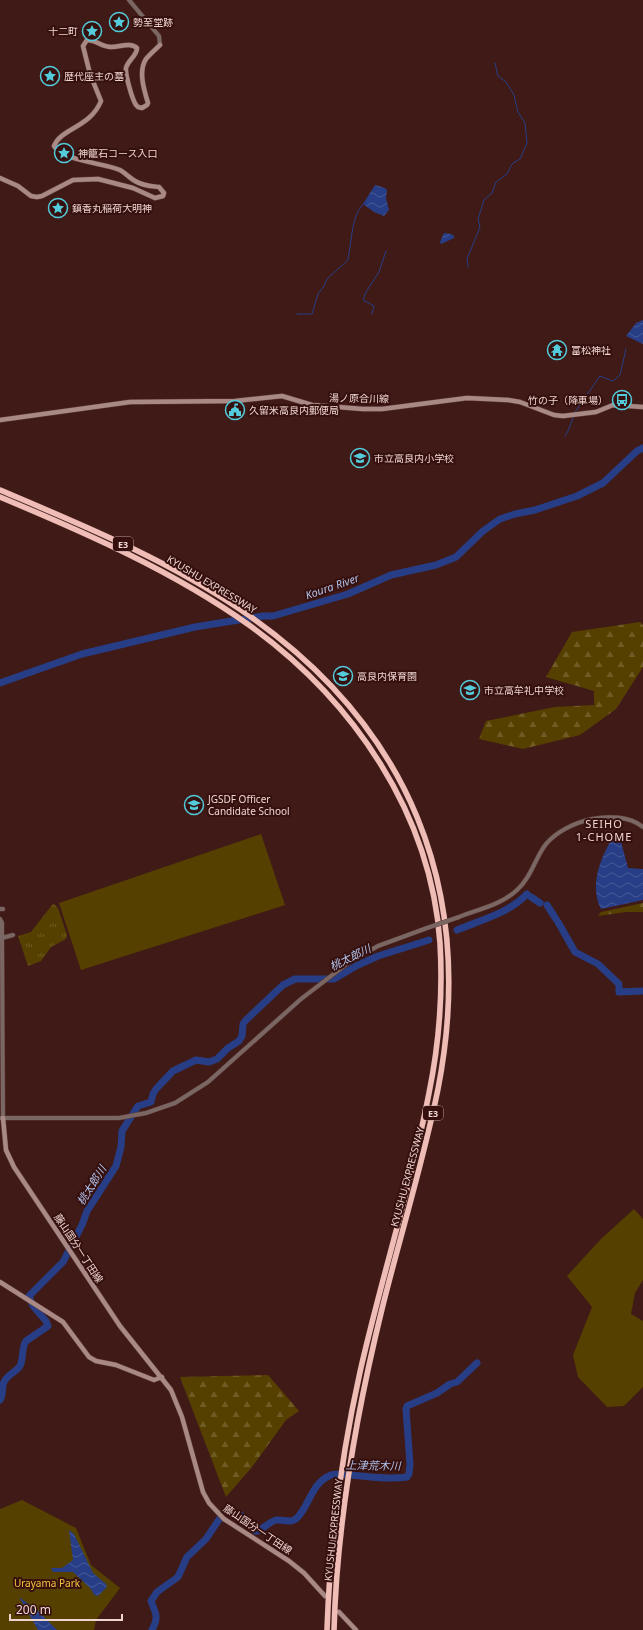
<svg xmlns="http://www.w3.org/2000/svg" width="643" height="1630" viewBox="0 0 643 1630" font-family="'Noto Sans','Noto Sans JP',sans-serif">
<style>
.grass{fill:url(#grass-tufts)}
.forest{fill:url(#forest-firs)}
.park{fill:#564000}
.water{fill:url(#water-waves)}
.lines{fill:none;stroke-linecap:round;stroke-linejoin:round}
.stream{stroke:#273e87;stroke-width:1}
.river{stroke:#273e87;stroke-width:7}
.tertiary-casing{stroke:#5c3835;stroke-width:5}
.secondary-casing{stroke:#5c3835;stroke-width:5.5}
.motorway-casing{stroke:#5c3835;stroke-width:6}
.tertiary{stroke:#7a6663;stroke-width:4}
.secondary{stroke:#a98985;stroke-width:4.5}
.motorway{stroke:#efbdb6;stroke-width:5.5}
.tertiary-bridge-casing{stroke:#5c3835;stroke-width:5;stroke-linecap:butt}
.tertiary-bridge{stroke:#7a6663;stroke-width:4}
.labels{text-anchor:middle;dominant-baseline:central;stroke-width:4;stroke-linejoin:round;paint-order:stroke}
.shield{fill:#35100e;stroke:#b79a96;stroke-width:1}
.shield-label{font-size:9px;font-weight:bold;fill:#efd5d1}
.poi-label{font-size:10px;fill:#efd5d1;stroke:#35100e;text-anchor:start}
.street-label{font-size:10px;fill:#efd5d1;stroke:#35100e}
.park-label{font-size:10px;fill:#f9c63e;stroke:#35100e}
.water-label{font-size:11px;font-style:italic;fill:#b1c3ed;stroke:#35100e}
.neighbourhood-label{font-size:11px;letter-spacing:1px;fill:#efd5d1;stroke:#35100e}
</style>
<defs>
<pattern id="grass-tufts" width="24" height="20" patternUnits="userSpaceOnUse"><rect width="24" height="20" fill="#564000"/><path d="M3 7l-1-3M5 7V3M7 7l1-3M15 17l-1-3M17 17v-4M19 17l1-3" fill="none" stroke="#6f5b24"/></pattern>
<pattern id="forest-firs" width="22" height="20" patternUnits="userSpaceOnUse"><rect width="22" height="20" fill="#564000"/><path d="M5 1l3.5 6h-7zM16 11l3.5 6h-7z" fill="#6f5b24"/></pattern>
<pattern id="water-waves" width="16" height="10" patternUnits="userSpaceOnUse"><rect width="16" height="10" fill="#273e87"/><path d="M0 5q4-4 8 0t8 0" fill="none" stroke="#475997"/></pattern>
</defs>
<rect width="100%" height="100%" fill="#401a17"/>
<path class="grass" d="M54 904 58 908 67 935 66 939 51 947 41 961 28 966 18 936 31 932 52 905Z"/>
<g class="forest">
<path d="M640 622 643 625V667L616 709 580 735 523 749 479 739 486 721 555 707 594 705V691L546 677 572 632Z"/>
<path d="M643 903V912H626L598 916 601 912Z"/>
<path d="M268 1375 299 1411 286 1420 252 1467 226 1497 180 1377Z"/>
</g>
<g class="park">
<path d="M261 834 285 905 81 970 59 903Z"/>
<path d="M634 1209 643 1219V1280L635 1293 631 1314 643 1321V1387L624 1406 607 1407 578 1377 573 1355 592 1307 567 1276 601 1239Z"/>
<path d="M22 1500 76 1528 91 1565 120 1588 96 1620 94 1630H0V1509Z"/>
</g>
<g class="water">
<path d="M375 185 385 188 387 190 386 198 389 210 384 216 374 212 363 204Z"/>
<path d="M444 233 451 234 454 236V238L441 244 440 242Z"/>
<path d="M643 320V344L626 336 636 323Z"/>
<path d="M620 838 628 868 643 869V900L601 909C590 887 599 862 610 842Z"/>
<path d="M69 1530 74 1534 93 1573 106 1584 107 1587 98 1596 94 1595 91 1589 73 1572H53L51 1568H62L73 1560Z"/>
<path d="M19 1597 38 1611 57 1630H38Z"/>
</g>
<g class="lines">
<g class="stream">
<path d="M468 267 467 259 480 227 478 219 484 200 492 193 496 182 507 174 512 164 520 159 527 143 525 123 518 112 514 95 506 82 498 76 495 63"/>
<path d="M297 314H312L318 294 324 286 327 279 348 260 353 226 357 213 363 204"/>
<path d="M372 314 374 306 363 300 366 292 379 272 386 251"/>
<path d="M575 412 600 376 613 381 620 375 626 349"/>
<path d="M565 436 568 431 573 418"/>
</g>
<g class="river">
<path d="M0 683 82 654 195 627 263 616H273L348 594 391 575 436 565 456 557 483 531 500 519 515 514 535 510 577 496 603 483 637 451 643 448"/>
<path d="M531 897 540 903"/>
<path d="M547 905 556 919"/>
<path d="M558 922 575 952 598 964 619 984V992L643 991"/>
<path d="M457 930C481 920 509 913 527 894"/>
<path d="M0 1400C4 1394 1 1388 4 1382 7 1375 16 1372 20 1366 24 1358 21 1348 26 1341L48 1326 46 1321 33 1306 29 1296 63 1262 82 1225 87 1211 116 1166 121 1147 122 1131 138 1106 151 1102 153 1094 156 1089 173 1071 196 1060 209 1062 217 1059 228 1048 239 1041 242 1036 243 1024 246 1020 283 985 295 979H334L356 966 378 956 429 940"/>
<path d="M240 1514 255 1531H258C264 1528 269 1522 276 1520 284 1519 291 1524 297 1518 310 1505 311 1483 331 1475 336 1473 343 1475 349 1475 368 1476 388 1480 407 1477L409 1474 410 1464 406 1409 407 1406 437 1393 450 1384 457 1382 477 1363"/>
<path d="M152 1630C159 1617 156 1614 151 1601L157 1592 178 1577 187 1557 206 1539 220 1518"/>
</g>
<defs>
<g id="tertiary">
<path d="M129 0 159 36 160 45"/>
<path d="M0 909H3"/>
<path d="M459 917C479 909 501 905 517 890 531 878 535 858 546 844 566 820 617 807 643 827"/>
<path d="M0 919 2 923V938L3 1118"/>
<path d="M2 938 13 935"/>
<path d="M0 1118H119L146 1113 175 1103 208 1082 301 999 348 963 378 946 427 928"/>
</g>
<g id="secondary">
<path d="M0 178 18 186 31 196 37 197 42 196 73 180 98 179 133 188 155 198 163 196 164 193 159 187C150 186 143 186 135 181 130 178 125 173 120 170 104 163 63 161 54 146 61 128 90 128 101 101L90 74 83 46 87 40C96 40 102 47 111 47 120 47 130 42 137 48 137 56 128 60 126 68 125 74 132 99 136 105 138 108 139 107 142 108L147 105 148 103C144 90 138 71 146 59 150 54 156 49 160 45"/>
<path d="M0 420 130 402 235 401 282 396 312 405 363 409H382L467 398 508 400 520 402 554 415 563 416 596 412 613 405 643 407"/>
<path d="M3 1118 6 1150 14 1167 120 1326 171 1390 182 1417 203 1492 209 1503 224 1519 289 1561 304 1573 325 1596"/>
<path d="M0 1282 63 1322 89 1357 96 1361 116 1365 154 1380 162 1377"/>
<path d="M339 1612 356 1630"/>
</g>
<g id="motorway">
<path d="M0 490C82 525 166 559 241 610 409 724 477 889 438 1089 423 1163 400 1236 382 1309 356 1415 337 1521 334 1630"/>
<path d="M0 497C86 533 173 571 249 625 353 700 431 813 440 943 443 993 439 1044 429 1093 411 1187 381 1279 360 1372 341 1457 330 1544 327 1630"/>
</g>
</defs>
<use href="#tertiary" class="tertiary-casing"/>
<use href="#secondary" class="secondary-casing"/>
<use href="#motorway" class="motorway-casing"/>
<use href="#tertiary" class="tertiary"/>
<use href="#secondary" class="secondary"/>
<use href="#motorway" class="motorway"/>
<defs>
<path id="tertiary-bridge" d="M427 928 459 917"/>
</defs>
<use href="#tertiary-bridge" class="tertiary-bridge-casing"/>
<use href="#tertiary-bridge" class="tertiary-bridge"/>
</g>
<defs>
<symbol id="sight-ring" viewBox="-11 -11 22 22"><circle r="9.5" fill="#35100e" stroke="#53cbda" stroke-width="1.5"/><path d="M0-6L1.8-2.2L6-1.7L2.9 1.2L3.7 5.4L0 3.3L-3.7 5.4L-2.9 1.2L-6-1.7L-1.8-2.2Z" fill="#53cbda"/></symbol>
<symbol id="temple-ring" viewBox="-11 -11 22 22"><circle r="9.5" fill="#35100e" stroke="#53cbda" stroke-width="1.5"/><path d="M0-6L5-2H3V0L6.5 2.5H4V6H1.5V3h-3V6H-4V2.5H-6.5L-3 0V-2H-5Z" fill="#53cbda"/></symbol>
<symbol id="bus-ring" viewBox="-11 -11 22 22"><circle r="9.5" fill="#35100e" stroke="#53cbda" stroke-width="1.5"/><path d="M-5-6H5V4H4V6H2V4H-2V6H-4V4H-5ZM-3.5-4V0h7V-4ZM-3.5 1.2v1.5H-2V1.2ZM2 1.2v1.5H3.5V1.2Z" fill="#53cbda"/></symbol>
<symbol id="civic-ring" viewBox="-11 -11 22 22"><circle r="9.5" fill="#35100e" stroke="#53cbda" stroke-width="1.5"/><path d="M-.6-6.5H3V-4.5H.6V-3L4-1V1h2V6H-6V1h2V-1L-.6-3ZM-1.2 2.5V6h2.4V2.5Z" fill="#53cbda"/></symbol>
<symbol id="school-ring" viewBox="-11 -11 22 22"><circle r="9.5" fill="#35100e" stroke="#53cbda" stroke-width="1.5"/><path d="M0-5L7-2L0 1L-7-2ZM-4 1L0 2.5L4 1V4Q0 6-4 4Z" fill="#53cbda"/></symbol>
</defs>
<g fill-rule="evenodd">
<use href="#sight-ring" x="108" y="11" width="22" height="22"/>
<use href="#sight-ring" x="81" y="20" width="22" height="22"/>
<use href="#sight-ring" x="39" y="65" width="22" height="22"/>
<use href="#sight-ring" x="53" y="142" width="22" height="22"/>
<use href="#sight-ring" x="47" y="197" width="22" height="22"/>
<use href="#temple-ring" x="546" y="339" width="22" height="22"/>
<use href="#bus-ring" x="611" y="389" width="22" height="22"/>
<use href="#civic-ring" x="224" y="399" width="22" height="22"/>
<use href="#school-ring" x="349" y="447" width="22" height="22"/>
<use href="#school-ring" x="332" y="665" width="22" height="22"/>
<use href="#school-ring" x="459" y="679" width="22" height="22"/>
<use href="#school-ring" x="183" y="794" width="22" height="22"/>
</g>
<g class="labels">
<g class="shield">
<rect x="113" y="537" width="20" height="14" rx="3"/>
<rect x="423" y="1106" width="20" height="14" rx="3"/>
</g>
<g class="shield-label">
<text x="123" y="544">E3</text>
<text x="433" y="1113">E3</text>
</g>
<g class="poi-label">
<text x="133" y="22">勢至堂跡</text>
<text x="78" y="31" text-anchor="end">十二町</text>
<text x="64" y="76">歴代座主の墓</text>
<text x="78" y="153">神籠石コース入口</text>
<text x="72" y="208">鎮香丸稲荷大明神</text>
<text x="571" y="350">富松神社</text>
<text x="608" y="400" text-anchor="end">竹の子（降車場）</text>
<text x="249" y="410">久留米高良内郵便局</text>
<text x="374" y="458">市立高良内小学校</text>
<text x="357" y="676">高良内保育園</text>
<text x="484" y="690">市立高牟礼中学校</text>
<text x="208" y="799">JGSDF Officer<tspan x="208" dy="12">Candidate School</tspan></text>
</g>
<g class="street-label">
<text transform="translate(359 398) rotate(1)">湯ノ原合川線</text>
<text transform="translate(212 584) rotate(31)">KYUSHU EXPRESSWAY</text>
<text transform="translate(407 1177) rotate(-75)">KYUSHU EXPRESSWAY</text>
<text transform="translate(79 1248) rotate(57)">藤山国分一丁田線</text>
<text transform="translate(258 1529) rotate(34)">藤山国分一丁田線</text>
<text transform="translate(333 1530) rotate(-84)">KYUSHU EXPRESSWAY</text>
</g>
<g class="park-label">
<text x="47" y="1583">Urayama Park</text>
</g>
<g class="water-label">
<text transform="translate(332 586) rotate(-19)">Koura River</text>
<text transform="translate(350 957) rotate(-26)">桃太郎川</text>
<text transform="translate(91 1185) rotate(-58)">桃太郎川</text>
<text transform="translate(373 1465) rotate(1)">上津荒木川</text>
</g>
<g class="neighbourhood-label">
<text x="604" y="823">SEIHO<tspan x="604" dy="13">1-CHOME</tspan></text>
</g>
</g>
<path d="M10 1614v6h112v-6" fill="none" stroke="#efd5d1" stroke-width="2"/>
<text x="16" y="1614" font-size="12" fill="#efd5d1" stroke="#35100e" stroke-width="3" paint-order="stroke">200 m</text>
</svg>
